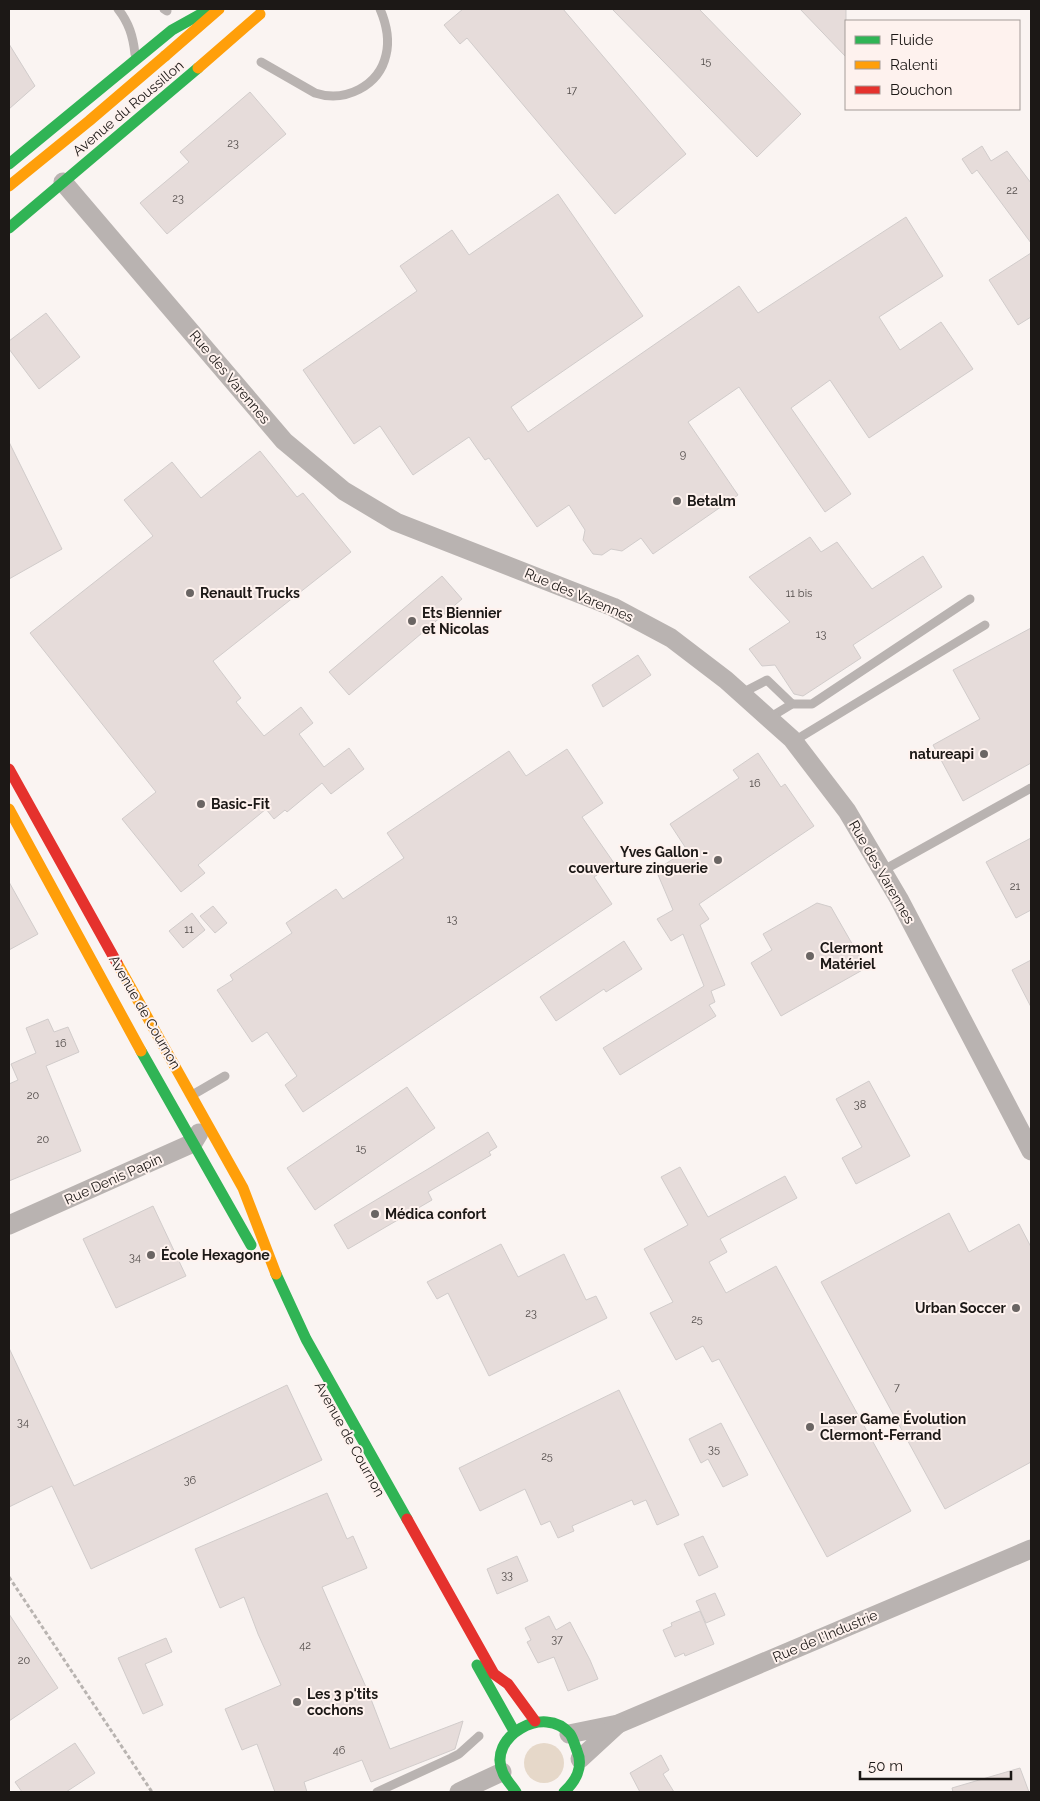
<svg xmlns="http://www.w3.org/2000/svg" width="1040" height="1801" viewBox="0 0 1040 1801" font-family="Raleway,sans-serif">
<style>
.green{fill:#e6d8c9}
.building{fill:#e6dcda;stroke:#d1cccb}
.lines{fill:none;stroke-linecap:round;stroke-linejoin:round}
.path{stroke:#b9b4b1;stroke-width:3;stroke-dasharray:4 2.5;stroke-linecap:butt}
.lane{stroke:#b9b3b1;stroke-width:9}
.street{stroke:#b9b3b1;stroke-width:19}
.fast{stroke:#30b455;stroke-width:11}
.slow{stroke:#ff9f0a;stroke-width:11}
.jam{stroke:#e5322d;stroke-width:11}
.slow-bridge{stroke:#ff9f0a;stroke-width:11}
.poi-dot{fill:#6a6563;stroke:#fef2ee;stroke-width:2}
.labels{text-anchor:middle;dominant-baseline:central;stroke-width:4;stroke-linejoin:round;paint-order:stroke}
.number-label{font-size:11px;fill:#524c4a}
.street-label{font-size:14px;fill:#1c1816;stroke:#fef2ee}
.poi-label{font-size:14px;font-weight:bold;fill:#1c1816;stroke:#fef2ee;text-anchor:start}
</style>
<rect width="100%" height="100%" fill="#faf4f2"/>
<circle class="green" cx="544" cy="1763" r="20"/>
<g class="building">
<path d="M463 9H563L686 154 615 214 467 38 460 44 444 25Z"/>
<path d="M612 9H699L801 114 757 157Z"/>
<path d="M800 9H846V57Z"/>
<path d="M9 44 35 86 9 109Z"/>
<path d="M250 92 286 134 167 234 140 203 189 162 180 152Z"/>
<path d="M982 146 991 161 1007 151 1031 183V243L977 170 972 174 962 159Z"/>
<path d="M558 194 643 316 511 407 528 432 739 286 758 313 906 217 943 276 879 317 900 350 941 322 973 369 869 438 830 380 791 408 851 494 825 512 739 387 688 422 738 495 653 554 641 538 622 551 611 549 602 555 593 554 583 540 585 530 569 505 537 527 489 458 485 460 469 437 413 475 380 426 354 444 303 370 417 291 400 266 452 230 469 255Z"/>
<path d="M1031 253V317L1018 325 989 280Z"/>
<path d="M46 313 80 357 39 389 9 349V341Z"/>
<path d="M9 442 62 549 9 579Z"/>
<path d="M260 451 297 497 303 493 351 552 213 661 241 698 236 702 264 736 301 707 313 723 299 734 324 767 349 748 364 769 331 794 322 783 287 812 285 810 274 819 266 809 198 865 205 873 181 892 122 819 156 792 30 633 153 536 124 500 172 462 201 498Z"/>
<path d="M810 537 821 552 837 542 872 589 923 556 942 587 853 645 861 658 803 696 794 694 775 665 762 666 749 649 790 622 749 577Z"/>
<path d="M442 576 462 599 349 695 329 672Z"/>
<path d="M1031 628V763L963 801 933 745 980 719 953 670Z"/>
<path d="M638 655 651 675 603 707 592 685Z"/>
<path d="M567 749 603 803 582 817 614 863 594 877 612 904 303 1112 285 1085 297 1076 267 1032 252 1042 217 990 233 980 230 975 292 933 286 923 336 889 343 899 404 858 387 833 509 751 526 776Z"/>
<path d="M758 753 781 787 785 784 814 826 699 904 709 919 700 925 725 985 711 991 715 1002 709 1005 716 1016 620 1075 603 1048 704 986 683 934 671 941 657 919 673 910 656 870 687 850 670 824 739 778 733 770Z"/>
<path d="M1031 838V910L1016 918 986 862Z"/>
<path d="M9 882 38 934 9 950Z"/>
<path d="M817 903 831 907 866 968 781 1016 751 963 772 950 763 934Z"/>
<path d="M213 906 227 923 215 933 200 916Z"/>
<path d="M192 913 205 930 183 948 169 931Z"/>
<path d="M624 941 642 969 606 992 604 989 556 1021 540 997Z"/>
<path d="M1031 960V1007L1012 970Z"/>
<path d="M48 1019 54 1032 68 1027 79 1052 46 1066 81 1151 9 1181V1084L18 1080 11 1064 36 1053 26 1028Z"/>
<path d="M869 1081 910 1156 856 1184 842 1158 862 1147 836 1099Z"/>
<path d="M407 1087 435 1128 315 1210 287 1168Z"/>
<path d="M488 1132 497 1147 489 1152 491 1155 428 1192 432 1200 348 1249 334 1225 428 1169Z"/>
<path d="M680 1167 708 1217 785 1176 797 1198 720 1239 727 1252 709 1262 726 1293 776 1266 911 1511 827 1557 719 1359 712 1362 703 1346 676 1360 650 1313 673 1302 644 1249 688 1225 661 1177Z"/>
<path d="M153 1206 186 1276 116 1308 83 1239Z"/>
<path d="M949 1213 969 1252 1019 1224 1031 1247V1462L945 1509 821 1282Z"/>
<path d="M501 1244 518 1277 564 1254 586 1300 596 1296 607 1318 489 1376 448 1293 437 1299 427 1282Z"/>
<path d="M9 1348 74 1486 287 1385 322 1460 91 1569 52 1486 9 1507Z"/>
<path d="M619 1390 679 1515 657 1525 646 1500 634 1505 632 1500 572 1526 574 1531 558 1538 550 1521 541 1525 525 1489 480 1511 459 1468Z"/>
<path d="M721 1423 748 1475 723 1487 708 1459 701 1463 689 1439Z"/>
<path d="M327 1493 347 1539 353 1536 367 1568 322 1587 369 1694 390 1749 463 1721 455 1749 371 1782 362 1760 304 1782 307 1792H275L257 1744 242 1750 225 1709 281 1685 258 1634 244 1597 220 1608 195 1549Z"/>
<path d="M703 1536 718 1567 699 1576 684 1544Z"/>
<path d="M517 1556 528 1581 497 1594 487 1569Z"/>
<path d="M715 1593 725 1615 706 1623 696 1601Z"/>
<path d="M700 1611 714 1644 685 1656 684 1653 675 1657 663 1630 672 1626 671 1623Z"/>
<path d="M9 1614 58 1688 9 1721Z"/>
<path d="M549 1616 556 1630 570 1622 590 1660 598 1679 568 1691 554 1657 538 1663 527 1642 531 1640 525 1628Z"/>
<path d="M166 1638 172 1652 145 1664 163 1705 143 1714 118 1658Z"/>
<path d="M75 1743 95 1773 66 1792H22L15 1782Z"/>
<path d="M661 1755 669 1770 663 1774 674 1792H640L630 1773Z"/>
<path d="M1020 1768 1029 1792H953L952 1788Z"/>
</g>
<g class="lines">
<path class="path" d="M9 1577 152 1792"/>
<g class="lane">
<path d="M118 9C129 23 133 36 135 54"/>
<path d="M164 9 167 11"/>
<path d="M261 62 315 93C345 103 379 86 386 55 390 39 386 23 380 9"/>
<path d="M742 693 767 680 792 704"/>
<path d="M769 718 792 704H812L970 599"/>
<path d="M794 741 985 625"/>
<path d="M882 871 1031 788"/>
<path d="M194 1094 225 1076"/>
<path d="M377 1792 451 1758 459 1754 479 1736"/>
</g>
<g class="street">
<path d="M63 182 284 441 344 491 396 522 613 607 671 638 726 680 792 739 847 811 899 899 1031 1151"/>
<path d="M9 1225 193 1143 199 1133"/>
<path d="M569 1734 618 1724 1031 1549"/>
<path d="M580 1759 618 1724"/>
<path d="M459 1792 502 1772"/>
</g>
<g class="fast">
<path d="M9 164 172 30 208 10"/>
<path d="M9 228 198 68"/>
<path d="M141 1051 251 1245"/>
<path d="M276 1274 306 1339 407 1519"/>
<path d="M477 1665 514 1731"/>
<path d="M516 1792C512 1786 506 1780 503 1773 486 1737 545 1703 570 1734 573 1738 575 1746 577 1751 584 1767 575 1782 564 1792"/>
</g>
<g class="slow">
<path d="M9 186 89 121 165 56"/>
<path d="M9 809 141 1051"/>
<path d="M117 963 243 1188 276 1274"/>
</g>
<g class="jam">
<path d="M9 769 117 963"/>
<path d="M407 1519 494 1674 508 1684 535 1721"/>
</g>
<g class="slow-bridge">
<path d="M165 56 219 9"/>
<path d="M198 68 260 14"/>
</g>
</g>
<g class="poi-dot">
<circle cx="677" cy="501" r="5"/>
<circle cx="190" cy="593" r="5"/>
<circle cx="412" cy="621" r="5"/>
<circle cx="984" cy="754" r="5"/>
<circle cx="201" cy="804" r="5"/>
<circle cx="718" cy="860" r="5"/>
<circle cx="810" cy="956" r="5"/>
<circle cx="375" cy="1214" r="5"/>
<circle cx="151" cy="1255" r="5"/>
<circle cx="1016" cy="1308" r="5"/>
<circle cx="810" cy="1427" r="5"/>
<circle cx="297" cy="1702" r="5"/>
</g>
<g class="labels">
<g class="number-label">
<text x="706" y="61">15</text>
<text x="572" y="90">17</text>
<text x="233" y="143">23</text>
<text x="1012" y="190">22</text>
<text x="178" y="198">23</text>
<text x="683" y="454">9</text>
<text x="799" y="593">11 bis</text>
<text x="821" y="634">13</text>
<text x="755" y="783">16</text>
<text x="1015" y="886">21</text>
<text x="452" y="919">13</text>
<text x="189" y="929">11</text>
<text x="61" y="1043">16</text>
<text x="33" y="1095">20</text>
<text x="860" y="1104">38</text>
<text x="43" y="1139">20</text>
<text x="361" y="1148">15</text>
<text x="135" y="1257">34</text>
<text x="531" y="1313">23</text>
<text x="697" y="1319">25</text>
<text x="897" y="1387">7</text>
<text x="23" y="1422">34</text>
<text x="714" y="1449">35</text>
<text x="547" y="1456">25</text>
<text x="190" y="1480">36</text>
<text x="507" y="1575">33</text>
<text x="557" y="1639">37</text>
<text x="305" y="1645">42</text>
<text x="24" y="1660">20</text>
<text x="339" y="1750">46</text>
</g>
<g class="street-label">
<text transform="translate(128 108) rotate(-40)">Avenue du Roussillon</text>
<text transform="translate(230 377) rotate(50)">Rue des Varennes</text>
<text transform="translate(579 595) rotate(23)">Rue des Varennes</text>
<text transform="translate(882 872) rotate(60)">Rue des Varennes</text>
<text transform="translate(145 1012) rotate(60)">Avenue de Cournon</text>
<text transform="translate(113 1179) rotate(-24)">Rue Denis Papin</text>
<text transform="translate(350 1439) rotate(61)">Avenue de Cournon</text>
<text transform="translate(825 1636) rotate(-23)">Rue de l'Industrie</text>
</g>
<g class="poi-label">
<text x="687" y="501">Betalm</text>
<text x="200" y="593">Renault Trucks</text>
<text x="422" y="613">Ets Biennier<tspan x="422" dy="16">et Nicolas</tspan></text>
<text x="974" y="754" text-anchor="end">natureapi</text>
<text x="211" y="804">Basic-Fit</text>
<text x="708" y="852" text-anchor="end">Yves Gallon -<tspan x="708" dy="16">couverture zinguerie</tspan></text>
<text x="820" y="948">Clermont<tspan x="820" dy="16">Matériel</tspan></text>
<text x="385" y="1214">Médica confort</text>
<text x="161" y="1255">École Hexagone</text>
<text x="1006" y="1308" text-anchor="end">Urban Soccer</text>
<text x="820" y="1419">Laser Game Évolution<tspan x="820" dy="16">Clermont-Ferrand</tspan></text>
<text x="307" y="1694">Les 3 p'tits<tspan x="307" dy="16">cochons</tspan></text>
</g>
</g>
<rect width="1040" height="1801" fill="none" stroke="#1c1816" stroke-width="20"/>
<rect x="845" y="20" width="175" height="90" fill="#fef2ee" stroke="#a49b98"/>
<rect x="855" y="36" width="25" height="8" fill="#30b455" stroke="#a49b98"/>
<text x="890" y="45" font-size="15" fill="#1c1816">Fluide</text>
<rect x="855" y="61" width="25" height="8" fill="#ff9f0a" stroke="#a49b98"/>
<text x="890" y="70" font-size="15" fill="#1c1816">Ralenti</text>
<rect x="855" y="86" width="25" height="8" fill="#e5322d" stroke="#a49b98"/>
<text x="890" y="95" font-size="15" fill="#1c1816">Bouchon</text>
<path d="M860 1771v8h151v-8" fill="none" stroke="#1c1816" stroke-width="2.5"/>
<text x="868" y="1771" font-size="15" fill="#1c1816" stroke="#fef2ee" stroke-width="4" paint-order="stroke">50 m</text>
</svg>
